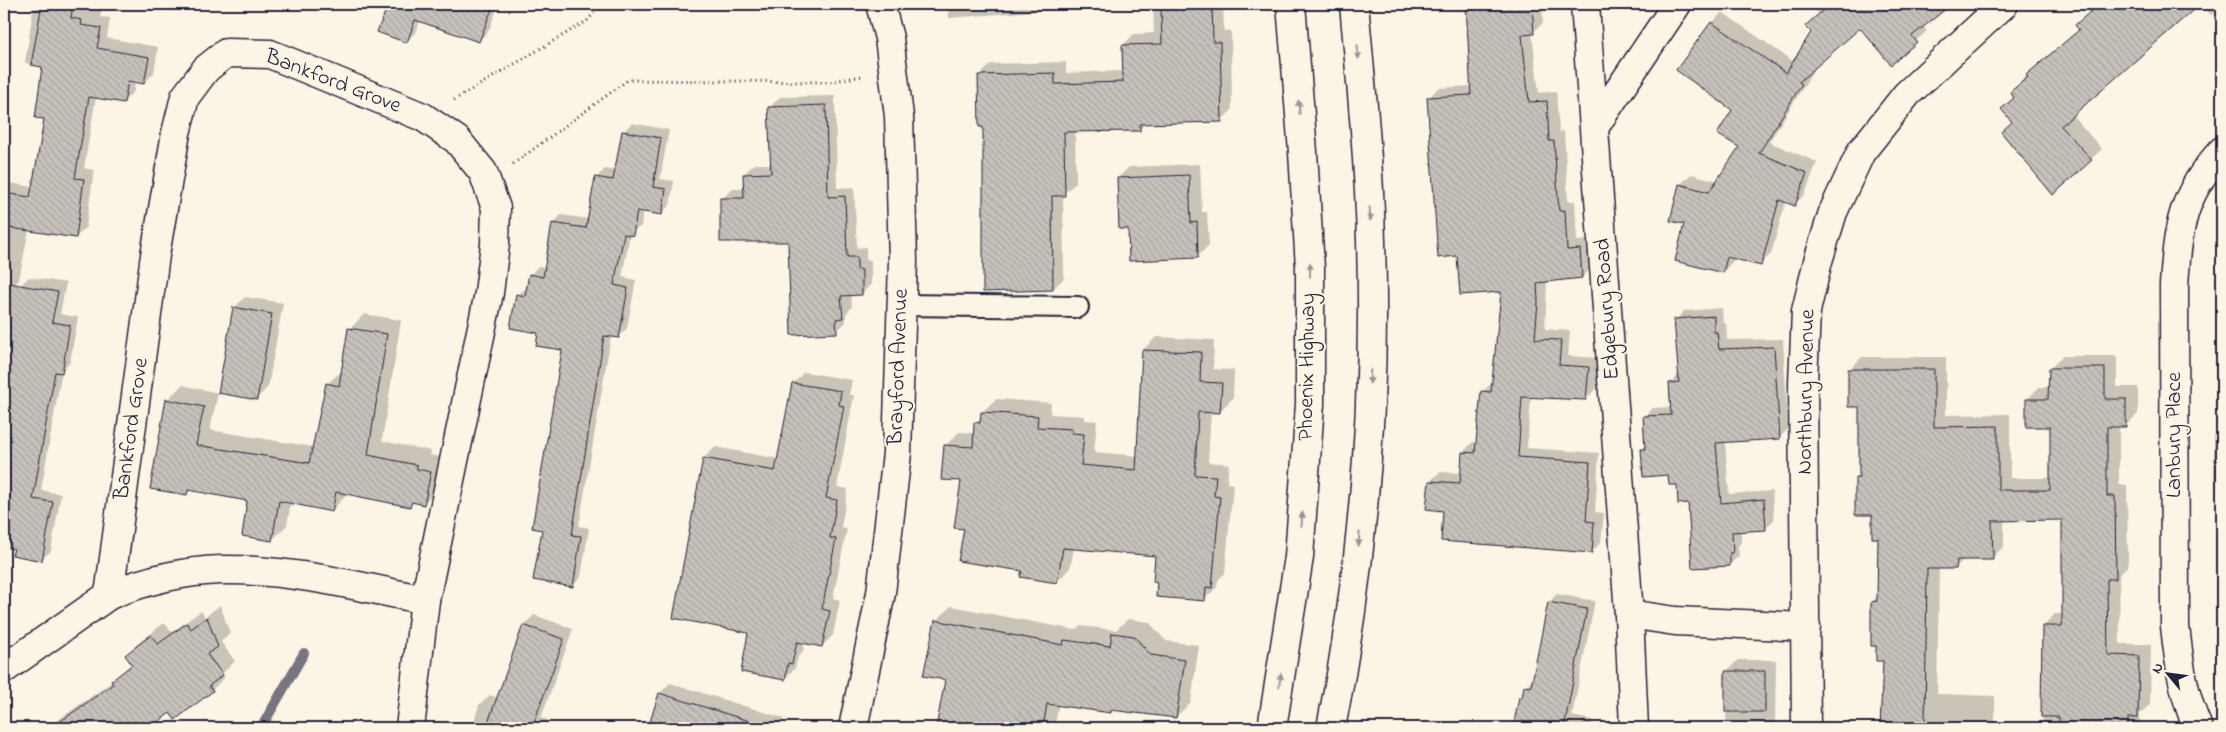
<svg xmlns="http://www.w3.org/2000/svg" width="2226" height="732" viewBox="0 0 2226 732" font-family="'Indie Flower',sans-serif">
<style>
.shadow{fill:#0003}
.lines{fill:none;stroke-linecap:round;stroke-linejoin:round}
.stream{stroke:#78757e;stroke-width:10}
.building{fill:url(#building-back-hatch);stroke:#22223b}
.service-casing{stroke:#22223b;stroke-width:24}
.minor-casing{stroke:#22223b;stroke-width:31}
.secondary-casing{stroke:#22223b;stroke-width:31}
.path{stroke:#22223b;stroke-width:3;stroke-dasharray:1 4;stroke-linecap:butt}
.service{stroke:#fcf5e5;stroke-width:20}
.minor{stroke:#fcf5e5;stroke-width:28}
.secondary{stroke:#fcf5e5;stroke-width:28}
.oneway{fill:#9a9698}
.labels{text-anchor:middle;dominant-baseline:central;stroke-width:4;stroke-linejoin:round;paint-order:stroke}
.street-label{font-size:22px;fill:#22223b;stroke:#fcf5e5}
</style>
<defs>
<pattern id="building-back-hatch" width="6" height="6" patternUnits="userSpaceOnUse" patternTransform="scale(1.25)"><rect width="6" height="6" fill="#c6c1bb"/><path d="M-1 5l2 2M0 0l6 6M5-1l2 2" fill="none" stroke="#aaa6a2"/></pattern>
</defs>
<rect width="100%" height="100%" fill="#fcf5e5"/>
<filter id="ink" filterUnits="userSpaceOnUse"><feTurbulence type="fractalNoise" baseFrequency=".02" numOctaves="2"/><feDisplacementMap in="SourceGraphic" scale="10" xChannelSelector="R" yChannelSelector="G"/><feConvolveMatrix kernelMatrix="1 2 1 2 8 2 1 2 1" color-interpolation-filters="sRGB"/></filter>
<g filter="url(#ink)">
<g class="shadow">
<path d="M34 4H103L100 17 110 18 107 38 158 47 154 73 144 83 135 81 134 91 124 101 96 97 84 168 94 170 86 227 76 237 29 229 19 280 9 290 4 289V182L33 187 45 118 44 66 25 63Z"/>
<path d="M374 4H499L488 32 478 41 420 21 416 32 407 41 387 9Z"/>
<path d="M948 4H1078L1074 8 949 18Z"/>
<path d="M1153 4H1223L1224 31H1231L1232 110 1221 121 1146 123 1140 129 1075 130 1076 183 1063 194 1064 278 1053 289 984 126 979 76 991 64 1066 62V73L1124 71 1123 45 1134 34 1154 33Z"/>
<path d="M1467 4H1542L1543 23 1532 33 1539 93 1556 91 1559 132 1564 131 1568 201H1575L1577 241 1590 240 1592 267 1582 277 1547 281 1545 329 1570 331 1568 356 1598 358 1596 389 1586 399 1531 396 1527 448 1599 453 1595 512 1604 513 1601 542 1592 552 1445 510 1430 481 1440 472 1462 473 1463 452 1473 442 1478 443 1482 392 1493 382 1502 291 1458 255 1429 98 1438 88 1471 86Z"/>
<path d="M1817 4H1950L1923 26 1927 31 1891 63 1860 27 1809 71 1812 73 1769 142 1817 162 1805 194 1795 204 1786 201 1771 254 1761 264 1734 258 1733 261 1723 272 1686 223 1680 185 1691 174 1718 181 1741 147 1712 23 1722 12 1794 62 1812 32 1807 26 1819 14 1813 7Z"/>
<path d="M2099 4H2198L2072 115 2102 149 2053 193 2032 170 2034 168 2013 121 2003 109 2015 97 2011 92 2038 64 2080 29 2088 14Z"/>
<path d="M2201 4H2222V5L2211 15Z"/>
<path d="M835 96 837 188 854 187 857 248 866 247V260H871V284L862 294H851L852 307 846 314V322L836 332 789 240 722 199 732 189H745L744 174 754 164H772L770 107 780 97Z"/>
<path d="M632 123 669 130 660 179 674 181 670 205 661 214 643 211 641 226 630 234 622 277 636 280 627 328 619 337 611 336 579 526 589 528 581 577 573 586 543 529 563 349 540 332 517 295 528 287 530 275 538 266 546 267 553 224 561 215 589 219 596 178 605 169 616 171 623 132Z"/>
<path d="M1200 164 1202 212H1207L1209 245 1197 257 1129 228 1118 178 1129 167Z"/>
<path d="M29 277 66 283 60 314 78 317 70 362 62 370 41 490 61 494 51 551 42 559 15 548 4 546V332L11 333 20 286Z"/>
<path d="M245 297 283 303 268 387 257 398 234 308Z"/>
<path d="M1722 308 1723 323H1726L1727 340 1783 339 1788 429 1779 438 1725 441 1729 494 1772 491 1774 520 1765 528 1741 530V542L1738 546 1739 556 1730 564 1678 483 1643 450 1646 446 1644 417 1653 408 1671 407 1670 384 1679 374 1676 320 1684 311Z"/>
<path d="M364 314 401 320 382 441 431 451 430 455 445 458 438 489 424 503 415 501 410 506 347 493 332 511 291 502 287 525 272 540 249 500 191 489 187 494 167 400 182 385 218 393 210 430 314 447 327 384 343 370 350 329Z"/>
<path d="M1156 337 1214 340 1213 369 1234 370 1233 398 1219 412 1211 411 1208 462 1229 464 1227 483 1233 484 1225 573 1218 580 1217 587 1204 600 1158 581 1156 555 1074 548 1070 568 1057 582 1023 570 965 528 963 480 946 445 959 432 975 433 976 423 982 417V412L996 399 1051 403 1050 414 1085 416V420L1097 421 1094 452 1138 456 1143 350Z"/>
<path d="M2062 356H2117V387H2138V414L2125 426H2119V484L2127 485 2128 566 2119 575 2120 644H2151L2150 704 2140 714V728H2043V627L2055 614H2063V518L2004 519V546L1992 558 1965 559 1956 567 1939 568 1937 694 1995 696V728H1881L1884 660 1872 602 1878 596 1879 537 1873 513 1856 477 1860 473V406L1850 369 1862 357H1946V415L2010 414V478H2051V426L2027 400 2039 387H2050V369Z"/>
<path d="M804 372 852 380 849 395H854L837 487 848 489 841 527 847 528 833 598 840 600 833 635 822 646 805 642 803 651 798 657 795 668 784 679 749 632 674 617 704 458 715 447 779 459 793 384Z"/>
<path d="M2222 391V480H2214V436L2219 432V394Z"/>
<path d="M1557 594 1595 601 1572 716 1592 720 1591 728H1513L1520 698 1524 693 1525 687 1534 678 1549 602Z"/>
<path d="M220 605 230 633 221 642 235 661 222 674 225 677 212 690 170 712 148 728H47L113 681 132 663 126 655 140 642 164 623 172 632 201 611 205 617Z"/>
<path d="M951 606 1075 630 1080 626 1116 630 1128 619 1149 622 1166 641 1199 645 1191 702 1176 717 1113 709 1111 711 1059 704 1054 728H950L937 726 947 680 936 621Z"/>
<path d="M534 615 573 629 541 718 548 720 547 724 560 728H472L479 705 490 695 498 698 524 625Z"/>
<path d="M1738 660H1776L1775 728H1726L1727 671Z"/>
<path d="M670 683 783 718 780 728H650L660 693Z"/>
</g>
<g class="lines">
<path class="stream" d="M261 728 304 653"/>
</g>
<g class="building">
<path d="M42 4H73L71 18 82 20 81 25 101 28 97 48 149 57 144 84 128 81 124 103 89 97 75 178 84 179 76 238 4 227V193L30 197 40 144 44 119 35 118 42 67 31 65Z"/>
<path d="M379 4H494L479 42 415 20 407 43 377 32 386 10 378 7Z"/>
<path d="M1161 4H1212L1213 42H1220L1222 122 1140 124V131L1064 132 1065 196H1052L1053 290 983 292V127H979L978 75 1055 73V84L1123 82 1122 45 1162 44Z"/>
<path d="M1466 4H1532L1534 34 1522 35 1529 102 1547 101 1549 141H1554L1559 211 1565 210 1567 250 1580 249 1582 278 1537 283 1538 301 1535 339 1561 340 1559 365 1589 367 1586 400 1522 397 1518 457 1590 462 1586 521 1594 522 1592 553 1441 541 1443 511 1426 509 1429 481 1460 483 1462 452 1475 453 1481 391 1491 392 1501 292 1460 295 1457 256 1438 258 1427 97 1471 95Z"/>
<path d="M1830 4H1952L1912 36 1917 42 1891 65 1860 28 1799 82 1802 84 1759 153 1807 173 1795 206 1779 200 1761 266 1727 257 1723 273 1675 261 1684 224 1670 221 1679 184 1709 192 1739 147 1717 134 1732 110 1676 70 1711 22 1786 73 1811 32 1805 26Z"/>
<path d="M2099 4H2200L2061 126 2092 160 2053 195 2001 132 2012 122 2001 109 2014 98 2010 92 2028 77 2026 75 2079 30 2075 25Z"/>
<path d="M826 105 828 197 845 196 847 257H857V269L862 270V295L841 296 843 318 836 319 837 333 791 335 788 242H720V198H744L743 174 771 173 768 107Z"/>
<path d="M622 131 661 138 653 187 666 189 662 215 637 211 633 236 624 234 614 285 628 288 619 338 604 336 572 535 581 536 573 587 533 580 542 530 532 528 562 350 536 346 538 333 510 328 516 294 525 296 529 274 543 277 552 223 586 228 595 177 613 180Z"/>
<path d="M1189 175 1191 223 1197 222 1198 258 1129 261 1128 229H1119L1117 178Z"/>
<path d="M4 282 58 292 52 322 70 325 62 373 55 372 33 499 53 502 42 561 12 555 14 549 4 547Z"/>
<path d="M233 307 272 314 257 400 218 393Z"/>
<path d="M1714 316V332H1717L1719 349 1774 347 1780 439 1716 443 1721 503 1764 499 1766 530 1732 532 1733 552 1730 553V566L1692 568 1688 503 1678 504 1677 485H1669L1668 475 1643 477 1641 449H1645L1643 416 1671 415 1669 383 1679 382 1674 319Z"/>
<path d="M348 328 387 334 368 455 417 465V469L431 472 424 505 412 502 410 507 336 492 332 512 279 501 272 541 242 536 247 501 188 490 187 495 150 489 166 399 204 407 196 445 309 463 326 383 339 386Z"/>
<path d="M1142 350 1201 352 1200 382 1222 383 1220 413 1198 412 1195 475 1216 476 1214 496 1220 497 1212 588 1206 587 1205 601 1156 597 1157 583 1153 582 1155 556 1063 548 1057 583 1020 577 1022 571 958 561 964 529 954 528 961 481 941 480 944 445 973 447 974 422 980 423 981 412 1038 416 1037 427 1072 429V433L1084 434 1081 465 1136 470Z"/>
<path d="M2049 368H2105V399H2126V427H2107V496H2115L2116 579H2107L2108 655 2139 656 2138 718H2128V728H2059V717H2041L2042 626H2062V520L1992 521 1993 560H1957L1956 569H1927L1925 728H1880L1883 661H1876V646H1871V602L1877 601 1878 538H1872V515H1855V477H1859V407H1848V369H1934V427L1998 426V490H2050V427H2026V399H2048Z"/>
<path d="M792 383 841 391 839 405 844 406 826 498 837 500 830 538 836 539 822 609 830 611 822 647 797 642 792 664 788 663 785 680 741 672 748 633 673 618 703 458 775 471Z"/>
<path d="M1548 602 1587 609 1564 728H1513L1519 697 1522 698 1524 686 1531 687Z"/>
<path d="M207 617 218 647 207 654 223 675 209 686 213 691 175 720 170 713 150 728H51L113 684 111 681 132 665 125 655 151 635 158 644 187 623 191 629Z"/>
<path d="M935 620 1063 645 1064 640 1110 646 1112 633 1134 636 1151 655 1185 660 1176 718 1111 710V713L1047 704 1043 728H936L945 680 923 676Z"/>
<path d="M523 625 564 639 532 728H486Z"/>
<rect x="1725" y="671" width="40" height="41"/>
<path d="M659 693 753 722 752 728H648Z"/>
</g>
<g class="lines">
<defs>
<path id="service" d="M901 305 1078 307"/>
<g id="minor">
<path d="M1585 4 1629 614 1634 728"/>
<path d="M1595 126 1677 4"/>
<path d="M109 595C144 581 183 571 221 570 290 569 358 586 425 600"/>
<path d="M1629 614 1675 621 1806 627"/>
<path d="M4 669 109 595 155 255 176 133 185 97 206 69 226 53 270 54 423 117 457 140 483 172 496 208 495 244 489 293 425 600 410 728"/>
<path d="M853 728 881 593 897 453 903 261 899 116 889 38 880 4"/>
<path d="M1806 728 1803 383 1806 311 1818 261 1833 212 1861 152 1907 94 2004 4"/>
<path d="M2198 728C2183 694 2179 663 2175 626L2174 285C2178 228 2181 195 2222 151"/>
</g>
<g id="secondary">
<path d="M1272 728 1299 557 1310 404V268L1303 152 1291 4"/>
<path d="M1331 728C1363 569 1376 403 1371 241 1369 162 1361 83 1354 4"/>
</g>
</defs>
<use href="#service" class="service-casing"/>
<use href="#minor" class="minor-casing"/>
<use href="#secondary" class="secondary-casing"/>
<g class="path">
<path d="M454 100 587 21 602 4"/>
<path d="M513 164 628 80 829 82 862 76"/>
</g>
<use href="#service" class="service"/>
<use href="#minor" class="minor"/>
<use href="#secondary" class="secondary"/>
</g>
<defs><path id="oneway-solid" d="M-6-.8H1V-3.2L6.5 0L1 3.2V.8H-6Z" transform="scale(1.25)"/></defs>
<g class="oneway">
<use href="#oneway-solid" transform="translate(1358 52) rotate(86)"/>
<use href="#oneway-solid" transform="translate(1299 107) rotate(-95)"/>
<use href="#oneway-solid" transform="translate(1370 214) rotate(87)"/>
<use href="#oneway-solid" transform="translate(1310 270) rotate(-91)"/>
<use href="#oneway-solid" transform="translate(1370 377) rotate(92)"/>
<use href="#oneway-solid" transform="translate(1302 519) rotate(-86)"/>
<use href="#oneway-solid" transform="translate(1359 539) rotate(95)"/>
<use href="#oneway-solid" transform="translate(1280 680) rotate(-81)"/>
</g>
</g>
<g class="labels">
<g class="street-label">
<text transform="translate(333 82) rotate(21)">Bankford Grove</text>
<text transform="translate(1608 309) rotate(-94)">Edgebury Road</text>
<text transform="translate(899 367) rotate(-88)">Brayford Avenue</text>
<text transform="translate(1308 367) rotate(-89)">Phoenix Highway</text>
<text transform="translate(1807 392) rotate(-89)">Northbury Avenue</text>
<text transform="translate(132 429) rotate(-82)">Bankford Grove</text>
<text transform="translate(2175 435) rotate(-90)">Lanbury Place</text>
</g>
</g>
<rect width="2226" height="732" fill="none" stroke="#fcf5e5" stroke-width="20"/>
<rect x="10" y="10" width="2206" height="712" fill="none" stroke="#22223b" stroke-width="2" filter="url(#ink)"/>
<g transform="translate(2168 674) rotate(299)" stroke="#fcf5e5" stroke-width="4" paint-order="stroke">
<path d="M0-4L9 19L0 12L-9 19Z" fill="#22223b"/>
<text y="-8" font-size="14" font-weight="bold" text-anchor="middle" fill="#22223b">N</text>
</g>
</svg>
